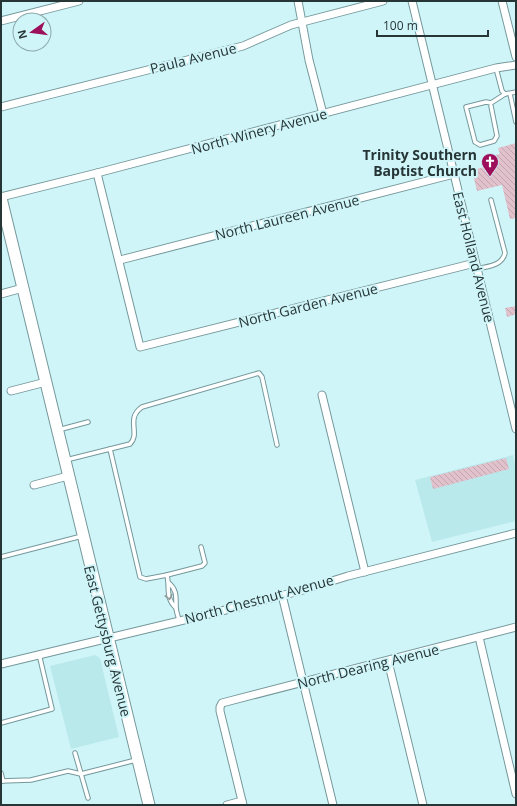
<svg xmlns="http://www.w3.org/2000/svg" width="517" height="806" viewBox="0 0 517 806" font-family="'Open Sans',sans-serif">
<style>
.built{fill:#bae9ec}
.building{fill:url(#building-back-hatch)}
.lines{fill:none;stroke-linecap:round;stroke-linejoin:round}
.lane-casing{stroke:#75989b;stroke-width:5.5}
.street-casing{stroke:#75989b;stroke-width:9}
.secondary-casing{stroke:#75989b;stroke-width:13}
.lane{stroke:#fff;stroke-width:3.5}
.street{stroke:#fff;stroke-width:7}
.secondary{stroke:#fff;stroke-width:11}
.oneway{stroke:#929a9a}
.labels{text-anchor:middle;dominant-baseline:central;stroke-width:4;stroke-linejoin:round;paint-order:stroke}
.street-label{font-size:14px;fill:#263536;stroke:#d0f5f9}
.poi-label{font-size:14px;font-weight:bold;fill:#263536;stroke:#d0f5f9;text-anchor:end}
</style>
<defs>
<pattern id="building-back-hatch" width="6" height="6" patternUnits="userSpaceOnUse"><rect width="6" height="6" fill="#e1c1cc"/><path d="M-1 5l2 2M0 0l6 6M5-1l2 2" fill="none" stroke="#c1a6b0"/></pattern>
</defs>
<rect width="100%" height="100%" fill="#d0f5f9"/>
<g class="built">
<path d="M513 455 516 468V521L432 542 415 480Z"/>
<path d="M95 655 100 658 119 737 71 749 50 666Z"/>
</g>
<g class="building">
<path d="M516 143V218L510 219 502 185 477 191 472 170 497 164 495 155 500 154 498 148Z"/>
<path d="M516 306V314L507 317 505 308Z"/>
<path d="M506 458 509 469 433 489 430 477Z"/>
</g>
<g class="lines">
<defs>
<g id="lane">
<path d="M496 68 502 91 505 94 516 92"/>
<path d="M510 94 516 122"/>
<path d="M491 106 497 136 494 141 480 145 475 142 466 107 486 102 491 103 505 94"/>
<path d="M477 269C488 266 502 266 505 253L491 200"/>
<path d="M58 430 88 422"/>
<path d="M110 449 140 577 146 579 167 575C170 588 165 598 176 608"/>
<path d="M66 460 130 444C141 433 125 419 142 407L259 373 262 377 277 445"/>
<path d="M1 557 82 536"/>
<path d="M167 575 202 566 205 563 201 547"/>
<path d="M169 583C177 590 176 597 176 607 176 611 178 616 179 620"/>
<path d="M1 723 52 709 39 654"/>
<path d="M75 753 88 798"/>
<path d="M1 773 3 781"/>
<path d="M1 781 31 780 68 771 81 774 136 760"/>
</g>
<g id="street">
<path d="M298 1 309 60 323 114"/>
<path d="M412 1 516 429"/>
<path d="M502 1 516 57"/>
<path d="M1 21 79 1"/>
<path d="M1 107 243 46 291 25 383 1"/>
<path d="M97 173 140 347 475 263"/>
<path d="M1 197 97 173 496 68 516 65"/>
<path d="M120 260 454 174"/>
<path d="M1 294 23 288"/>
<path d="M11 391 46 382"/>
<path d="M322 395 365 572"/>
<path d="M34 485 68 476"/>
<path d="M282 595 333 805"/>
<path d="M479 637 516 794"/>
<path d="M388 661 423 805"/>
<path d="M1 664 242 606 303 590 348 576 516 533"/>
<path d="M227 805 242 801"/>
<path d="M243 805 220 711V707L222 703 516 627"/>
</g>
<path id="secondary" d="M1 198 149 805"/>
</defs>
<use href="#lane" class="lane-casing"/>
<use href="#street" class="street-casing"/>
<use href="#secondary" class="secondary-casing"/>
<use href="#lane" class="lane"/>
<use href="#street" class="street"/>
<use href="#secondary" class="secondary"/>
</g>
<defs><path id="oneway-chevron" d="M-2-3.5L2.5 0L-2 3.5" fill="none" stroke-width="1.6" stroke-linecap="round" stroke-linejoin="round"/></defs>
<use class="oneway" href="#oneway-chevron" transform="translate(169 597) rotate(77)"/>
<defs>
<symbol id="church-pin" viewBox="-11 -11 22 30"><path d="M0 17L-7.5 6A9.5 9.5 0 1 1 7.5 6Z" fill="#9d0e5b" stroke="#d0f5f9"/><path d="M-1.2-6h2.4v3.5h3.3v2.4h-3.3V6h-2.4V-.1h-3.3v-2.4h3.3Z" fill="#fff"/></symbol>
</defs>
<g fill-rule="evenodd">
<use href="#church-pin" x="480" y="152" width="20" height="27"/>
</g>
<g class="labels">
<g class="street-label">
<text transform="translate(193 58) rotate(-14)">Paula Avenue</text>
<text transform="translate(259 131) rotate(-15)">North Winery Avenue</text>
<text transform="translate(287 217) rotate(-14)">North Laureen Avenue</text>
<text transform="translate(474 257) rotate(76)">East Holland Avenue</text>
<text transform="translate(308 305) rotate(-14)">North Garden Avenue</text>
<text transform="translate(259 599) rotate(-15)">North Chestnut Avenue</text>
<text transform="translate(108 641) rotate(76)">East Gettysburg Avenue</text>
<text transform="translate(368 666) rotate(-14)">North Dearing Avenue</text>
</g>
<g class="poi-label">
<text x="477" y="154">Trinity Southern<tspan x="477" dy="16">Baptist Church</tspan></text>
</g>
</g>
<rect width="517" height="806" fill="none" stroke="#263536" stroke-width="4"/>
<g transform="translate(32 32) rotate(256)"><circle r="19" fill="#d0f5f9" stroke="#8ca8ab"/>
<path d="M0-3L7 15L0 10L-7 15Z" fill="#9d0e5b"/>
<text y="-6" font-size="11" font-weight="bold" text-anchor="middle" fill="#263536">N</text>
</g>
<path d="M377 30v6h111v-6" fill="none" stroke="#263536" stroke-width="2"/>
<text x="383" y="30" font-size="12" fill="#263536" stroke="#d0f5f9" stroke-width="3" paint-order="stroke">100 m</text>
</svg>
